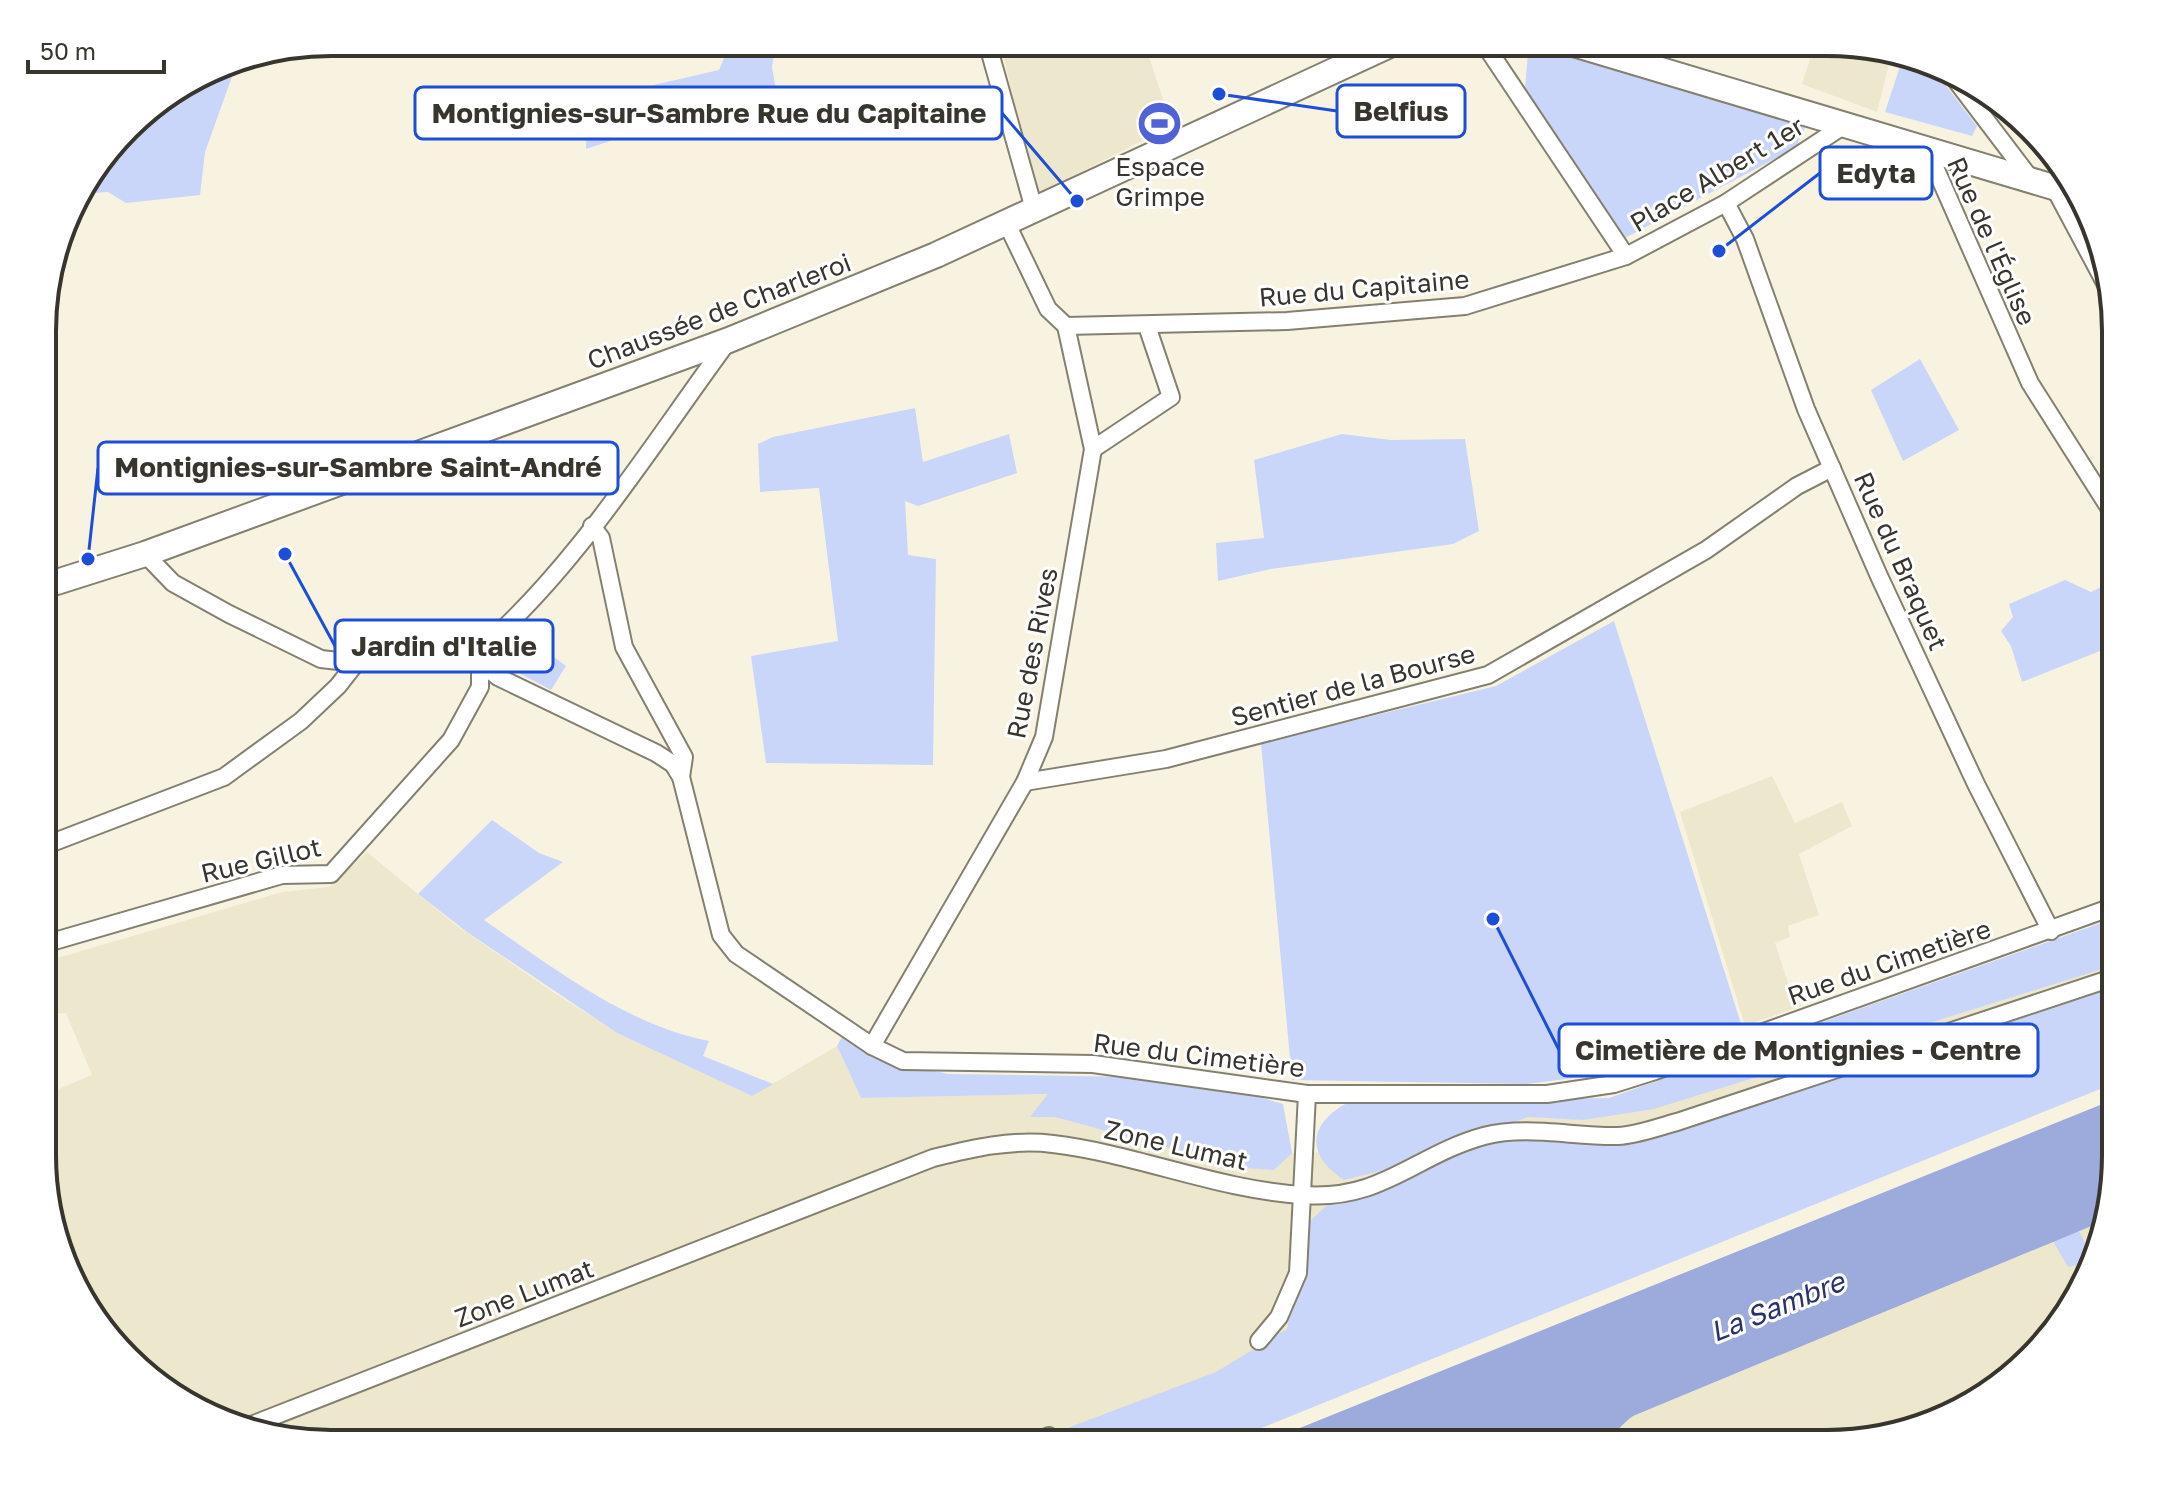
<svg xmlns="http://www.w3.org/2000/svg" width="2158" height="1486" viewBox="0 0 2158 1486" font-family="'Golos Text',sans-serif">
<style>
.built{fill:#ede7cd}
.green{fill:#cad5fa}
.water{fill:#9daadc}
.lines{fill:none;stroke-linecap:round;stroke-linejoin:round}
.street-casing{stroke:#848070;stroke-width:20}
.secondary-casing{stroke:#848070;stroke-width:28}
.street{stroke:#fff;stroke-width:16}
.secondary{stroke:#fff;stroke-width:24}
.labels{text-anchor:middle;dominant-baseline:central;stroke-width:6;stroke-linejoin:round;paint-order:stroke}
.poi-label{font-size:26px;fill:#37352e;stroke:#fff}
.street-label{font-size:26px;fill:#37352e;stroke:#fff}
.water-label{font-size:28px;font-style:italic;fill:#28326e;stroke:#fff}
.rim{fill:none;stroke:#37352e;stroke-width:4}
.leader{fill:none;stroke:#1d4ed8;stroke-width:3}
.callout-dot{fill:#1d4ed8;stroke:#fff;stroke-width:3}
.callout{fill:#fff;stroke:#1d4ed8;stroke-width:3}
.callout-label{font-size:28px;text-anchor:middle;font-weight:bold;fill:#37352e}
</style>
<rect width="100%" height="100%" fill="#f8f3e1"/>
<g class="built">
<path d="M1021 42H1144L1164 102 1176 124 1035 195 1002 50Z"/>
<path d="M1815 43H1846L1892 52 1877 112 1802 84Z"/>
<path d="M1772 776 1795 823 1842 802 1852 826 1799 854 1819 915 1788 926 1790 937 1775 943 1790 989 1795 988 1801 1006 1745 1026 1680 812Z"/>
<path d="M367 852 453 923 550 990 617 1033 752 1096 837 1046 861 1098 1049 1094 1286 1121 1292 1153 1335 1152 1350 1118 1654 1109 2115 955V1076L1222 1444 312 1443 238 1429 155 1385 81 1300 44 1192V1095L92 1075 66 1013 44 1015V962L282 892 329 887Z"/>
<path d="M2106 1220 2101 1248 2057 1331 1955 1414 1828 1444H1598L1612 1438 1618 1426 1633 1416Z"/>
</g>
<g class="green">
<path d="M731 42H776L772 67 778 102 772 117 739 112 619 113 634 133 586 149 588 100 719 70Z"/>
<path d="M1555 48 1806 126 1795 148 1625 238 1525 88 1528 53Z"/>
<path d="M1904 54 1927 61 1977 126 1972 136 1885 112Z"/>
<path d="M238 60 205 152 200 195 126 203 108 192 79 194 140 114 221 64Z"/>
<path d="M1920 359 1959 430 1903 461 1871 390Z"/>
<path d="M915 408 923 462 1009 434 1017 473 918 506 905 501 908 555 936 559 933 765 766 763 751 656 838 641 819 488 760 492 758 444 773 437Z"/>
<path d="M1342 434 1391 440 1465 439 1479 531 1453 544 1271 569 1218 581 1216 543 1264 538 1254 460Z"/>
<path d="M2065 580 2091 592 2115 580V645L2022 682 2011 646 2001 631 2013 617 2009 604Z"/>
<path d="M1614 621 1742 1027 1612 1073 1527 1084 1292 1080 1261 743 1496 686Z"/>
<path d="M514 627 566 666 551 690 487 656Z"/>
<path d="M492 820 539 853 563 862 484 920C552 967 626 1025 709 1041L703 1056 773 1084 752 1096 617 1033 467 932 418 894Z"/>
<path d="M2115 918V965L1654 1109 1583 1120 1528 1117 1380 1171 1344 1180C1306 1155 1307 1125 1347 1103L1609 1098Z"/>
<path d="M2115 981V1083L1222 1444H1068L1062 1430 1216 1372 1287 1329 1307 1224 1326 1206 1472 1147 1524 1139 1590 1141Z"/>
<path d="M845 1031 885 1062 949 1074 1195 1078 1283 1104 1292 1153 1274 1170 1244 1168 1055 1117H1030L1048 1094 861 1098 837 1046Z"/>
<path d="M2079 1231 2094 1261 2089 1271 2085 1263 2068 1267 2053 1241Z"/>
</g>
<path class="water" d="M2115 1099V1174L2106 1220 1633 1416C1619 1426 1613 1438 1598 1444H1260Z"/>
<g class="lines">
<defs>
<g id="street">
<path d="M987 42 1034 209"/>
<path d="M1483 42 1626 256"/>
<path d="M1951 74 2030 178"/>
<path d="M1926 147 2030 383 2115 517"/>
<path d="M2056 191 2111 294"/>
<path d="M1726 203 1745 239 1806 409 1879 576 1976 784 2051 931"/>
<path d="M1006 222 1048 309 1066 326 1287 321 1465 306 1626 256 1726 203 1846 124"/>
<path d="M1093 449 1171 397 1147 326"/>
<path d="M592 526 601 538 624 647 684 757 681 777 721 935 736 954 872 1046 903 1061 1093 1064 1307 1094H1547L1614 1084 1655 1071 2115 906"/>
<path d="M145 554 173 583 229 614 321 659 356 663"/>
<path d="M477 660 498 677 656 753 673 764 681 777"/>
<path d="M1025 782 1166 759 1488 675 1706 550 1797 486 1832 468"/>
<path d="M44 846 224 777 301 721 338 686 356 663 377 656 436 652 474 655C573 573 652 444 729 340"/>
<path d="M44 944 282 875 331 874 451 740 480 687V664"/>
<path d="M872 1046 1025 782 1044 737 1093 449 1066 326"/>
<path d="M1259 1341 1279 1317 1298 1273 1307 1094"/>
<path d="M241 1429 933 1158C973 1148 1012 1139 1053 1144 1137 1154 1218 1190 1303 1195 1382 1201 1415 1155 1484 1136 1527 1125 1574 1137 1618 1136 1637 1135 1658 1127 1677 1122L2115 977"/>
<path d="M1030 1444 1049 1436"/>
</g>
<g id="secondary">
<path d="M1567 42 2080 195"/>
<path d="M44 586 145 554 729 340 936 255 1396 42"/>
</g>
</defs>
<use href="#street" class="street-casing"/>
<use href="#secondary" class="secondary-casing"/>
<use href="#street" class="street"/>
<use href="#secondary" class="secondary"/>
</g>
<defs>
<symbol id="stadium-disc" viewBox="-11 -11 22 22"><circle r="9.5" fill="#5162d7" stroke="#fff"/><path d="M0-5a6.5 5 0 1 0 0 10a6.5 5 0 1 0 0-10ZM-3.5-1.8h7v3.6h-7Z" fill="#fff"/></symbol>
</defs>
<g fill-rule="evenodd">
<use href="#stadium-disc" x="1134" y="98" width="51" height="51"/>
</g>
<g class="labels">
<g class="poi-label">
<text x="1160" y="166">Espace<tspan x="1160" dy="30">Grimpe</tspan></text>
</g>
<g class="street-label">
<text transform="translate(1717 174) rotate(-31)">Place Albert 1er</text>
<text transform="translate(1992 241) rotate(66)">Rue de l'Église</text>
<text transform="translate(1364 288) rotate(-5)">Rue du Capitaine</text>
<text transform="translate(719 311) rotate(-21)">Chaussée de Charleroi</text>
<text transform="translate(1901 561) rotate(66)">Rue du Braquet</text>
<text transform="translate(1032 653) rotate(-79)">Rue des Rives</text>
<text transform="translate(1353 685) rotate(-15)">Sentier de la Bourse</text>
<text transform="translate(261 860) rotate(-13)">Rue Gillot</text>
<text transform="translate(1889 962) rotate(-19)">Rue du Cimetière</text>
<text transform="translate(1199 1055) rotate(7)">Rue du Cimetière</text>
<text transform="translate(1176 1145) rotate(13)">Zone Lumat</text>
<text transform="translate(524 1293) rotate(-21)">Zone Lumat</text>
</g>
<g class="water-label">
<text transform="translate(1777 1306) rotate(-22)">La Sambre</text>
</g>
</g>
<path d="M0 0H2158V1486H0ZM331 56H1827A275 275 0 0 1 2102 331V1155A275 275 0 0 1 1827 1430H331A275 275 0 0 1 56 1155V331A275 275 0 0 1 331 56Z" fill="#fff" fill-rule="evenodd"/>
<path class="rim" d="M331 56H1827A275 275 0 0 1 2102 331V1155A275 275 0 0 1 1827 1430H331A275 275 0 0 1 56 1155V331A275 275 0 0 1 331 56Z"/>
<path class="leader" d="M1219 94L1337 111M1077 201L1002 113M1719 251L1820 173M88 559L98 468M285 554L335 646M1493 919L1559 1050"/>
<g class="callout-dot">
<circle cx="1219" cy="94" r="8"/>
<circle cx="1077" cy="201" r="8"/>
<circle cx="1719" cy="251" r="8"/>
<circle cx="88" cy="559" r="8"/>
<circle cx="285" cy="554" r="8"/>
<circle cx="1493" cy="919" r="8"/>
</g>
<g class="callout">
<rect x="1337" y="85" width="128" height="52" rx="8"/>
<rect x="415" y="87" width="587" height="52" rx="8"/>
<rect x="1820" y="147" width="112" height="52" rx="8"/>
<rect x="98" y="442" width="520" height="52" rx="8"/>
<rect x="335" y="620" width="218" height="52" rx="8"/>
<rect x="1559" y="1024" width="479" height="52" rx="8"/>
</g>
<g class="callout-label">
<text x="1401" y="121">Belfius</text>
<text x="709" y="123">Montignies-sur-Sambre Rue du Capitaine</text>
<text x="1876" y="183">Edyta</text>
<text x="358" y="477">Montignies-sur-Sambre Saint-André</text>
<text x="444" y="656">Jardin d'Italie</text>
<text x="1798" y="1060">Cimetière de Montignies - Centre</text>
</g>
<path d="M28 60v12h136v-12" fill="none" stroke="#37352e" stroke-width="4"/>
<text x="40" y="60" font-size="24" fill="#37352e" stroke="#ffffff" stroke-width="6" paint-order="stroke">50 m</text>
</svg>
